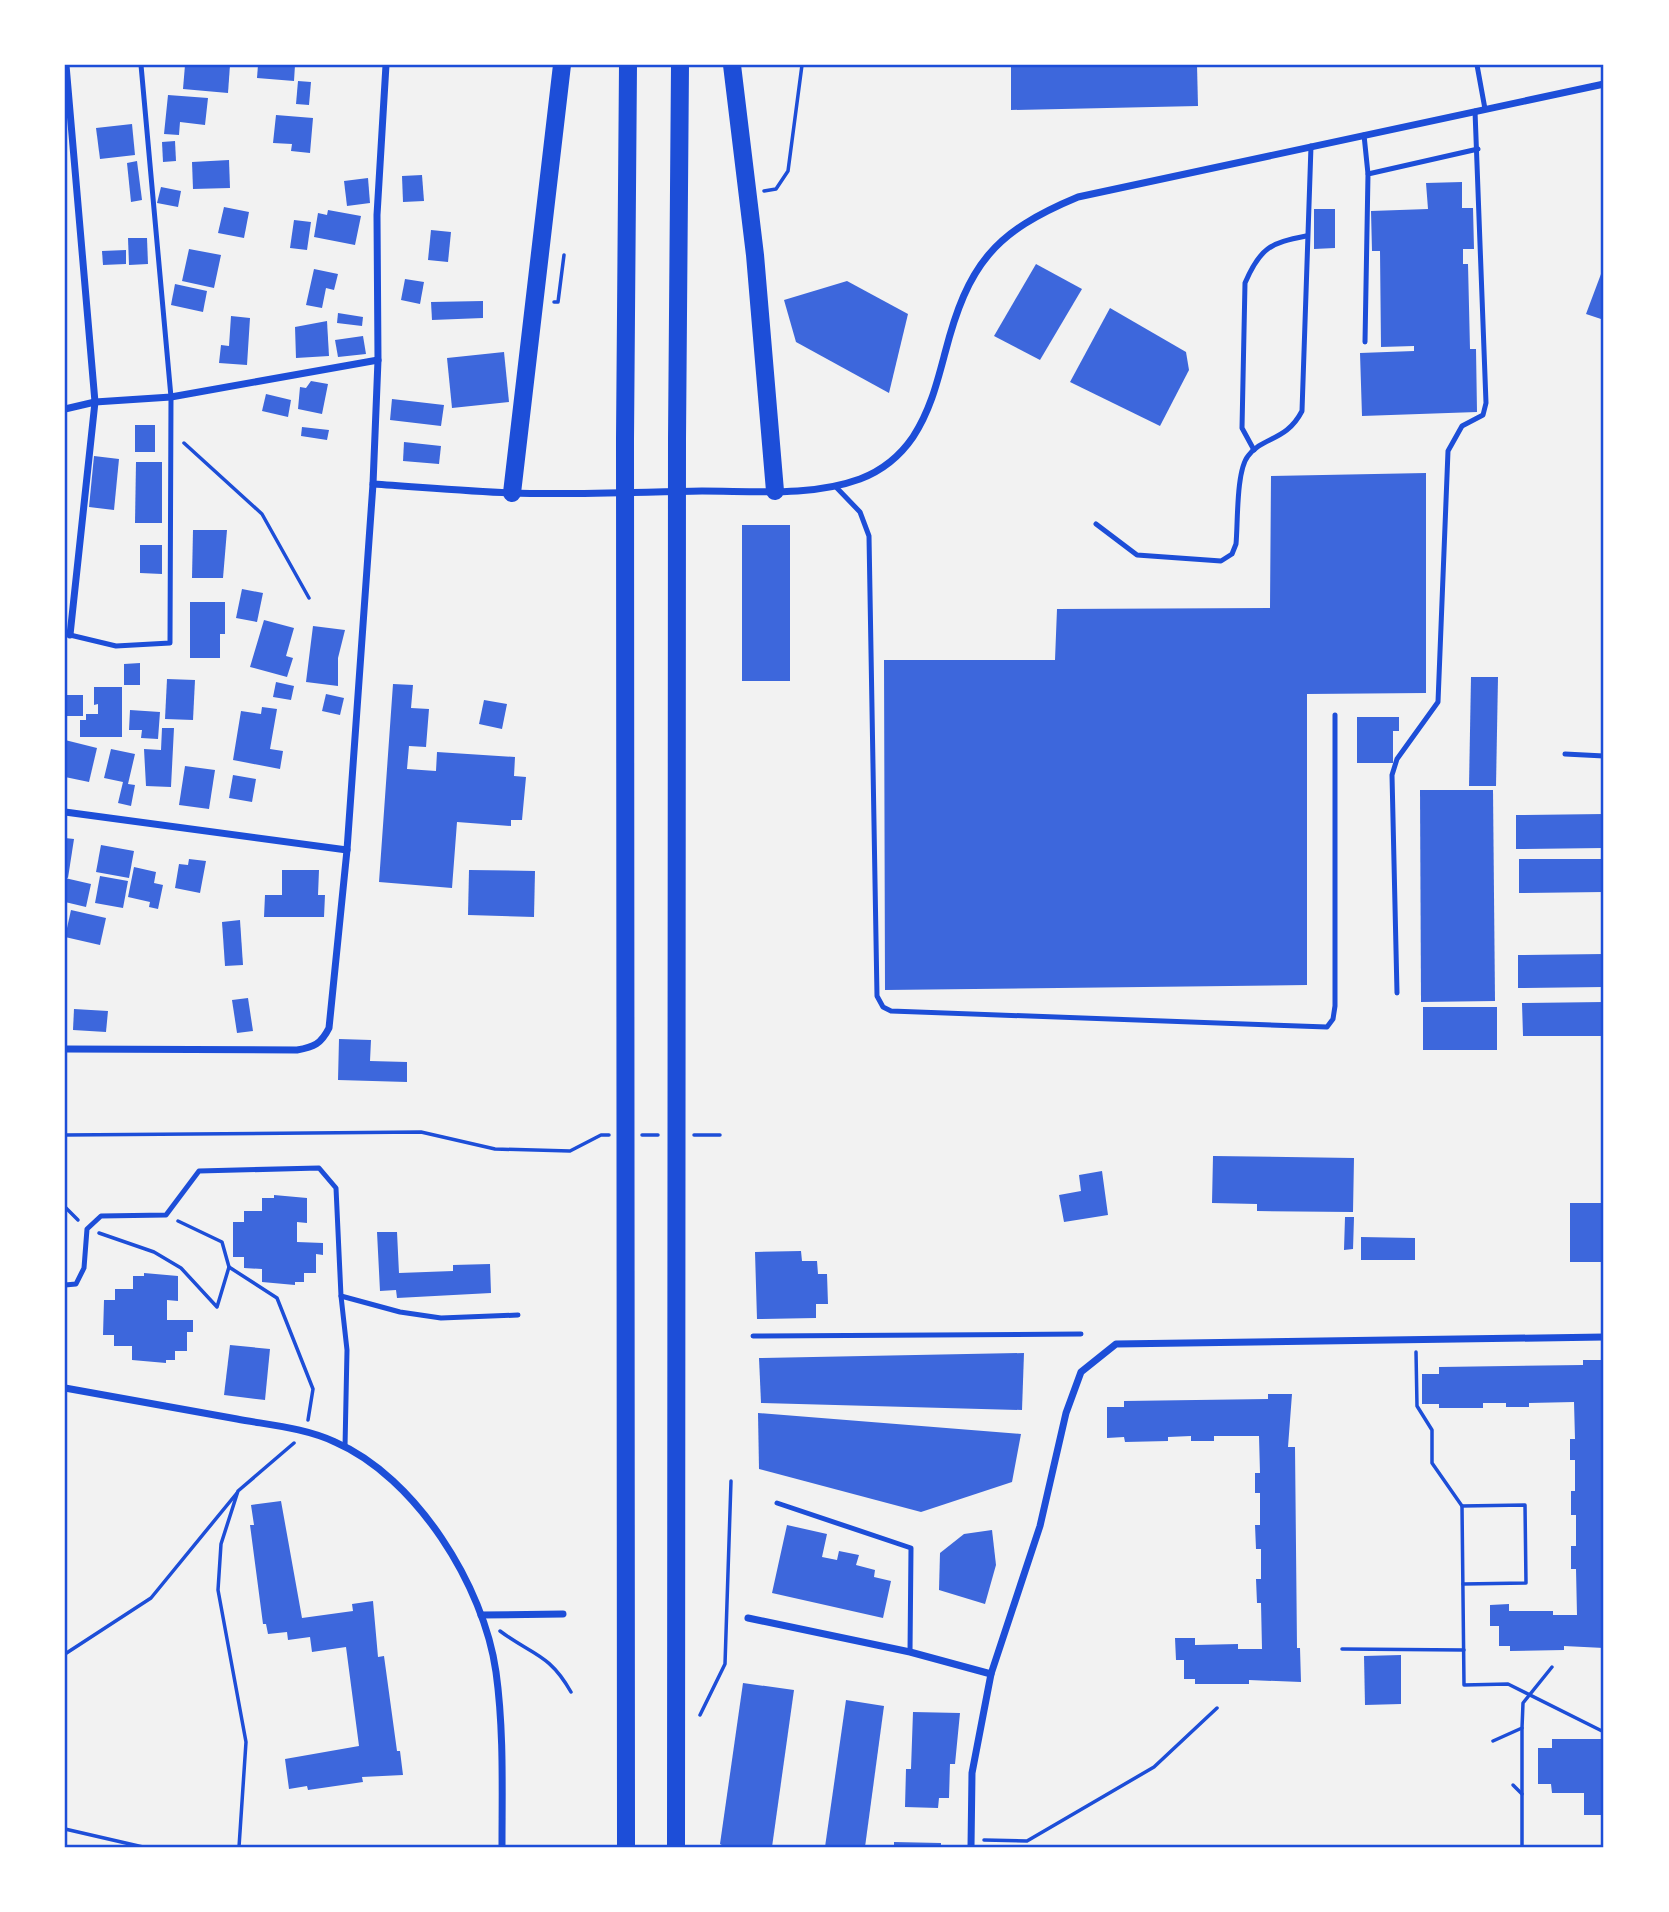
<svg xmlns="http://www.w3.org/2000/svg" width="1669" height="1912" viewBox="0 0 1669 1912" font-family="'Times New Roman',serif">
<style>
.building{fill:#3d67dc}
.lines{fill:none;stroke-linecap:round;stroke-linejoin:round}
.path{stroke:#1d4ed8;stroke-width:3.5}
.service{stroke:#1d4ed8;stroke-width:5}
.minor{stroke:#1d4ed8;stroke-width:7}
.primary{stroke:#1d4ed8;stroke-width:18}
.neatline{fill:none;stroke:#1d4ed8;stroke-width:2.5}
</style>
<rect width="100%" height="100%" fill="#f2f2f2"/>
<g class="building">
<path d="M185 65H230L228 93 183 89Z"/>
<path d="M258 65H295L294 81 257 78Z"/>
<path d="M1011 65H1197L1198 106 1011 110Z"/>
<path d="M298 81 311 82 309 105 296 104Z"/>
<path d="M168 95 208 98 205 125 180 122 179 135 164 134Z"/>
<path d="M276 115 313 118 310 153 291 151 292 144 273 143Z"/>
<path d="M132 124 135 155 100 159 96 128Z"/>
<path d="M175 141 176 161 163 162 162 142Z"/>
<path d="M229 160 230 188 193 189 192 162Z"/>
<path d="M137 161 142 200 131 202 127 163Z"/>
<path d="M422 175 424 201 403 202 402 176Z"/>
<path d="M368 178 370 203 347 206 344 181Z"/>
<path d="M1462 182V208H1473L1474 249H1463V264H1468L1470 349H1476L1477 412 1362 416 1360 353 1414 351V346L1381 347 1380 251H1372L1371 211 1428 209 1426 183Z"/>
<path d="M161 187 181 191 178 207 157 203Z"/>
<path d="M224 207 249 212 244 238 218 233Z"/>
<path d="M1314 209H1335V248L1314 249Z"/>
<path d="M328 210 361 216 355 245 314 237 318 213 327 215Z"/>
<path d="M294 220 311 222 307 250 290 248Z"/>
<path d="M431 230 451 232 448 262 428 260Z"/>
<path d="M128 238H147L148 264 129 265Z"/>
<path d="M189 249 221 255 214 288 182 281Z"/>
<path d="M126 250V264L103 265 102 251Z"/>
<path d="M1036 264 1082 289 1040 360 994 336Z"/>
<path d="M1604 266V320L1586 314Z"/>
<path d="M314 269 338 274 334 290 326 288 322 308 306 305Z"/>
<path d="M405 279 424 282 420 304 401 300Z"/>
<path d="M847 281 908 314 889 393 796 342 784 300Z"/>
<path d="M175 284 207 291 203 312 171 305Z"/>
<path d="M483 301V318L432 320 431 302Z"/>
<path d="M1110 308 1186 352 1189 370 1160 426 1070 382Z"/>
<path d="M338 313 363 317 362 326 337 323Z"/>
<path d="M231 316 250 318 247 365 219 363 221 345 229 346Z"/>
<path d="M327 321 329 356 296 358 295 327Z"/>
<path d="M363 336 366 354 338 357 335 340Z"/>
<path d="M504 352 509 402 452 408 447 358Z"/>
<path d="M311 381 328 384 322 414 298 409 300 387 306 388Z"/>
<path d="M266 394 291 400 288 417 262 411Z"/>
<path d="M392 399 444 405 441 426 390 420Z"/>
<rect x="135" y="425" width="20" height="27"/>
<path d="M302 427 329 430 327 440 301 436Z"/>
<path d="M404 442 441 446 439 464 403 461Z"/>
<path d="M94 456 119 459 114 510 89 507Z"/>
<path d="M136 462H162V523H135Z"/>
<path d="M1426 473V693L1307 694V985L885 990 884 660H1055L1057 609 1270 608 1271 476Z"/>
<rect x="742" y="525" width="48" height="156"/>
<path d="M193 530H227L223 578H192Z"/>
<path d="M140 545H162V574L140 573Z"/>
<path d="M242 589 263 593 257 622 236 618Z"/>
<path d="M190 602H225V634H220V658H190Z"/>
<path d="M264 620 294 628 286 656 293 658 287 677 250 667Z"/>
<path d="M313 626 345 630 338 658V686L306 682Z"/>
<path d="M140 663V685H124V664Z"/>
<path d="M1471 677H1498L1496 786H1469Z"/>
<path d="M167 679 195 680 193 720 165 719Z"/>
<path d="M276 682 294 686 291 700 273 697Z"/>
<path d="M393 684 413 685 411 708 429 709 426 747 409 746 407 769 436 771 437 752 515 757 514 776 526 777 522 820H511V826L457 822 452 888 379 882Z"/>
<path d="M94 687H122V737H80V720H86V714H98V704L94 705Z"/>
<path d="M326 694 344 698 340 715 322 711Z"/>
<rect x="65" y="695" width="18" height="21"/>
<path d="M484 700 507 704 502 729 479 724Z"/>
<path d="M262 707 277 709 270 749 283 751 280 769 233 760 241 711 261 714Z"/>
<path d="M130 710 160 712 158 739 141 738 142 730H129Z"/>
<path d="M1357 717H1399V731H1393V763H1357Z"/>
<path d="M162 728H174L171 787 146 786 144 749 161 750Z"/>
<path d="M65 740 97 748 89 782 65 777Z"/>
<path d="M111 749 135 754 128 784 135 785 131 806 118 803 123 782 104 778Z"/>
<path d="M185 766 215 770 209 809 179 805Z"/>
<path d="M233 775 256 779 252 802 229 798Z"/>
<path d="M1420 790H1493L1495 1001 1421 1002Z"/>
<path d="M1604 814V848L1516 849V815Z"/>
<path d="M65 838 74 839 68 878 65 877Z"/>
<path d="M101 845 134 851 129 878 96 872Z"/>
<path d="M189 859 206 861 200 893 175 888 179 864 188 865Z"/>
<path d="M1519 859H1604V892L1519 893Z"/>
<path d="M134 867 156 872 154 883 163 885 158 909 149 907 150 902 128 897Z"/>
<path d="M282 870H319L318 895H325L324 917H264L265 895H282Z"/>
<path d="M469 870 535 871 534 917 468 915Z"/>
<path d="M100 876 128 881 123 908 95 903Z"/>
<path d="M65 878 91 884 86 907 65 902Z"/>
<path d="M71 910 106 918 100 945 65 937Z"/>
<path d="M240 920 243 965 225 966 222 922Z"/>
<path d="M1604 954V987L1518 988V955Z"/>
<path d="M248 998 253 1031 237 1033 232 1000Z"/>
<path d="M1604 1002V1036H1523L1522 1003Z"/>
<rect x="1423" y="1007" width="74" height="43"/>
<path d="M74 1009 108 1011 106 1032 73 1030Z"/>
<path d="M339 1039 371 1040 370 1061 407 1062V1082L338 1080Z"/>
<path d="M1213 1156 1354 1158 1353 1212 1257 1211V1204L1212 1203Z"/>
<path d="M1102 1171 1108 1215 1064 1222 1059 1195 1081 1191 1079 1175Z"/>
<path d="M274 1195 307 1198V1223L297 1222V1242L323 1243V1255L316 1254V1273H304V1282H295V1285L262 1282V1269L244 1268V1257H233V1222H244V1211H262V1198H274Z"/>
<rect x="1570" y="1203" width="34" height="59"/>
<path d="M1345 1217H1354L1353 1249 1344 1250Z"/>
<path d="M377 1232H397L399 1273 453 1271V1265L490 1264 491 1293 397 1298 396 1290 380 1291Z"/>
<path d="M1361 1237 1415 1238V1260H1361Z"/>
<path d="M801 1251 802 1261H817L818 1274H827L828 1304H816V1318L757 1319 755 1252Z"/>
<path d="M144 1273 178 1276V1301L167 1300V1320H193V1332H187V1351H175V1360H166V1363L132 1360V1346H114V1335H103L104 1300H115V1289H133V1276H144Z"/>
<path d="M230 1345 270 1349 265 1400 224 1395Z"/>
<path d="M1024 1353 1022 1410 761 1403 759 1358Z"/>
<path d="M1583 1360H1604V1648L1564 1646V1650L1510 1651V1646H1499V1626H1490V1605L1509 1604V1611H1553V1615H1577L1576 1569H1571V1546H1576V1515H1571V1491H1575V1460H1570V1439H1575L1574 1402 1529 1403V1407H1506V1403H1483V1408H1439V1404H1422V1374H1439V1367L1583 1365Z"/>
<path d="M1268 1394H1292L1288 1447H1295L1297 1648H1300L1301 1682 1249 1680V1684H1195V1679H1184V1660H1176L1175 1638H1195V1645L1238 1644V1649H1262L1261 1603H1257L1256 1579H1261V1549H1256L1255 1525H1260V1493H1255V1473H1260L1259 1436H1214V1441H1191V1436L1168 1437V1441L1125 1442 1124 1437 1107 1438V1407H1124V1401L1268 1399Z"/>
<path d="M758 1413 1021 1434 1012 1482 921 1512 759 1469Z"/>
<path d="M281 1501 302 1618 353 1611 352 1604 373 1601 378 1657 384 1656 397 1751H400L403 1775 362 1777 363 1782 308 1790 307 1786 289 1789 285 1759 359 1746 346 1647 312 1652 310 1637 288 1640 287 1632 268 1634 266 1624H263L250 1525H254L251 1505Z"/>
<path d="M787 1525 827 1534 822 1557 837 1560 839 1551 859 1555 856 1565 875 1570 874 1577 891 1581 883 1618 772 1593Z"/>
<path d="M992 1530 996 1565 985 1604 939 1590 940 1553 964 1534Z"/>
<path d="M1401 1655V1704L1365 1705 1364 1656Z"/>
<path d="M743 1683 794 1690 772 1847H725L720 1844Z"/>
<path d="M846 1700 884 1706 865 1847H825Z"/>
<path d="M913 1712 960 1713 955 1764H950L949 1798H939L938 1808 905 1807 906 1769H911Z"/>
<path d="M1552 1739H1604V1815H1584V1793H1552L1551 1784H1538V1748H1552Z"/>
<path d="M894 1842 941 1843V1847H894Z"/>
</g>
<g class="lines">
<g class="path">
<path d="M764 191 776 189 788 171 802 65"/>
<path d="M554 302H558L564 255"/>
<path d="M184 443 262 514 309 598"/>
<path d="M65 1135 421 1132 495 1149 570 1151 601 1135H609"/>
<path d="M642 1135H658"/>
<path d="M694 1135H720"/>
<path d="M65 1207 78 1220"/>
<path d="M178 1221 222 1242 229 1267 277 1298 313 1389 308 1420"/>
<path d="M99 1233 154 1252 181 1268 217 1307 229 1267"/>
<path d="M1416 1352 1417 1406 1432 1430V1463L1462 1506 1464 1685 1508 1684 1604 1732"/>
<path d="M1462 1506 1525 1505 1526 1583 1463 1584"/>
<path d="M500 1631C532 1655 549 1653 571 1692"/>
<path d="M1342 1649 1464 1650"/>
<path d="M65 1654 151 1598 237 1493"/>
<path d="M700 1715 725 1664 731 1481"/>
<path d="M1493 1741 1522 1728 1523 1703 1552 1667"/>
<path d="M1513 1785 1522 1794V1847"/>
<path d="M1522 1794V1728"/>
<path d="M65 1829 143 1847"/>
<path d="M984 1840 1027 1841 1154 1767 1217 1708"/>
<path d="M239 1847 246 1742 218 1590 221 1544 238 1491 294 1443"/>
</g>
<g class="service">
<path d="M1477 65 1485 109"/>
<path d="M1364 135 1368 174"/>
<path d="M1365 342 1368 174 1478 149"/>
<path d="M1254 450 1242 428 1245 283C1260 248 1270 243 1306 236"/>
<path d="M835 486 860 512 869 536 877 996 883 1007 891 1011 1327 1027 1333 1019 1335 1006V715"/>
<path d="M1096 524 1137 555 1221 561 1232 554 1236 544C1238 523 1236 471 1248 456 1263 436 1286 442 1302 411L1311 146"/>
<path d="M70 635 116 646 170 643 171 397 141 65"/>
<path d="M1565 754 1604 756"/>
<path d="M1397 993 1392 775 1397 759 1438 702 1448 451 1462 426 1483 415 1486 403 1475 111"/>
<path d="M65 1285 76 1284 84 1268 87 1229 101 1216 166 1215 199 1171 319 1168 336 1188 341 1296 347 1350 345 1447"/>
<path d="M341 1296 400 1312 441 1318 518 1315"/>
<path d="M753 1336 1081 1334"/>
<path d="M777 1503 911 1548 910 1652"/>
</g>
<g class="minor">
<path d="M66 65 95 402 70 635"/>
<path d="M65 409 95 402 171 397 378 360"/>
<path d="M373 484C419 487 465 491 511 493 574 495 638 492 702 491 753 491 811 497 860 479 881 471 900 456 913 437 930 411 937 383 945 353 968 264 994 232 1078 197L1604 84"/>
<path d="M65 812 347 850"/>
<path d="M65 1049 297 1050C314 1047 321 1044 329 1028L347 850 373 484 378 360 377 215 386 65"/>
<path d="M65 1388C122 1398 180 1409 237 1419 269 1425 305 1428 335 1442 416 1477 484 1586 496 1672 504 1730 502 1789 502 1847"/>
<path d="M481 1615 563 1614"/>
<path d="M748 1618 910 1652 991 1674"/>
<path d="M971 1847 972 1773 991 1674 1040 1526 1066 1413 1081 1372 1116 1344 1604 1337"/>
</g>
<g class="primary">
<path d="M732 65 755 255 775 491"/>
<path d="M512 493 562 65"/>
<path d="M626 1847 625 439 628 65"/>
<path d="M676 1847 677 439 680 65"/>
</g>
</g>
<rect width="1669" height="1912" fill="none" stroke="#ffffff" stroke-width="133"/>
<rect x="66" y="66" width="1536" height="1780" class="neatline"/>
</svg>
